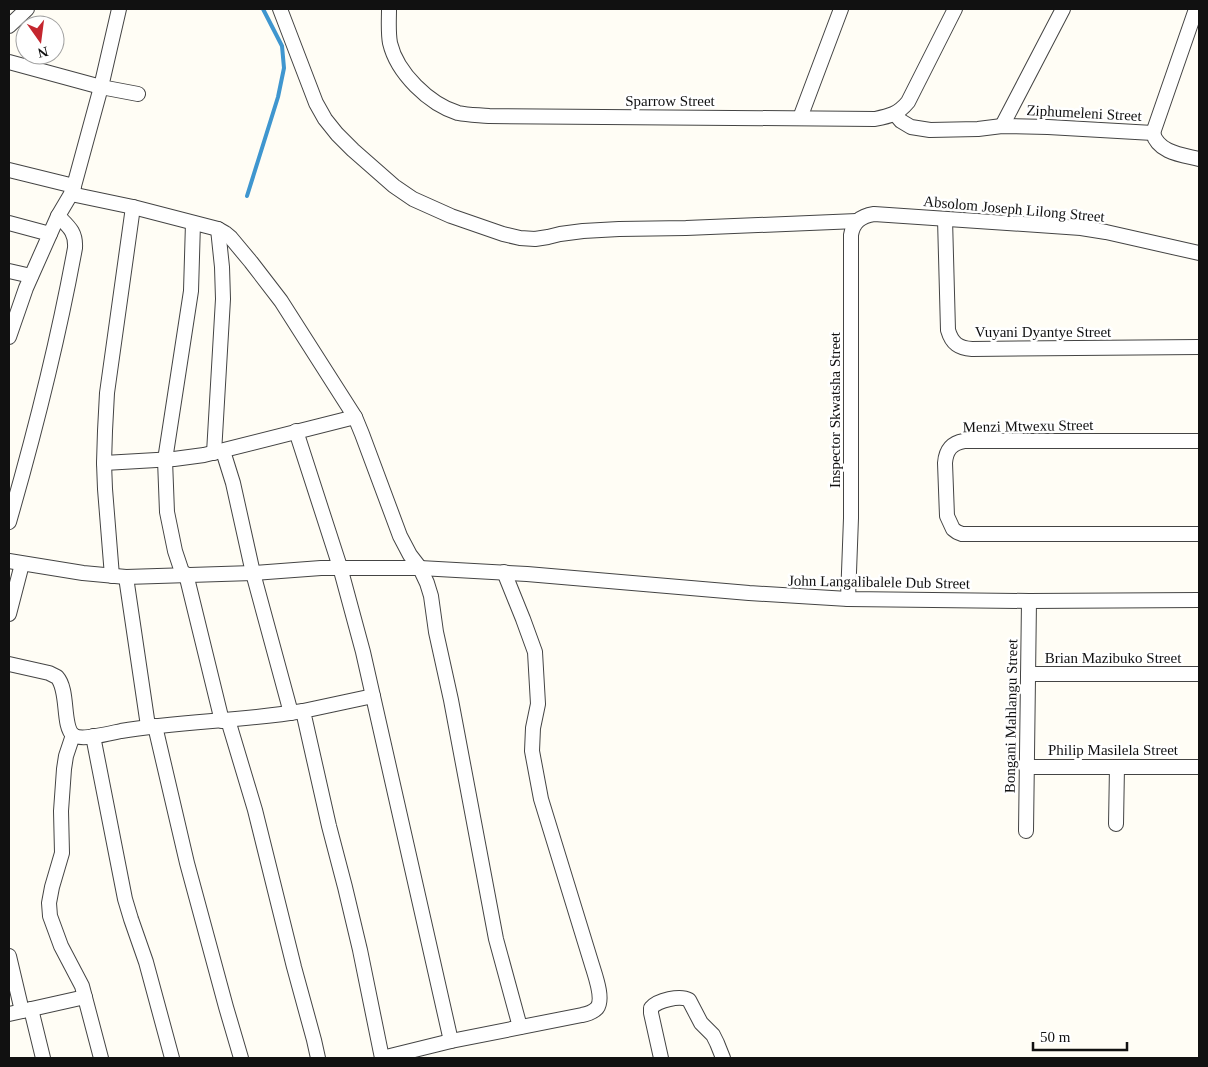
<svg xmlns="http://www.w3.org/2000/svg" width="1208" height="1067" viewBox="0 0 1208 1067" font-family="'Times New Roman',serif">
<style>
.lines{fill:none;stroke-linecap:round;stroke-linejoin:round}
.stream{stroke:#3f96cf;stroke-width:4}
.minor-casing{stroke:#444;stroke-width:16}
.minor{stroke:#fff;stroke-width:14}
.labels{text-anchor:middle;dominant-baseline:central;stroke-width:5;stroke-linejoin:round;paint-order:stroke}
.street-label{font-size:15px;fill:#111;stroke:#fff}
</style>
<rect width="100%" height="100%" fill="#fffdf5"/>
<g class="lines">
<path class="stream" d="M247 196 278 97 284 68 282 46 263 9"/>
<defs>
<g id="minor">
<path d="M280 9 316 103 325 119 337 134 353 150 394 186 413 199 451 216 503 234 520 238 535 239 548 237 560 234 583 231 619 229 686 228 857 221"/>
<path d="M389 9C389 20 388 32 390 43 397 73 429 104 458 113 468 115 478 115 489 116L875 119C890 116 898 114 908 102L955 9"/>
<path d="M9 26 27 9"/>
<path d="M9 62 101 87 138 94"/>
<path d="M895 114 901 121 911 127 930 130 978 129 1002 126 1048 127 1153 133"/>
<path d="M800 118 841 9"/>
<path d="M1002 126 1063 9"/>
<path d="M1153 133 1196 9"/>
<path d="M1153 133C1158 153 1183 155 1199 159"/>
<path d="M9 170 74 186"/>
<path d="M71 194 133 207 218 229 225 233 231 238 251 262 281 301 355 417 362 434 400 536 410 555 420 568 427 583 431 596 436 632 451 700 496 939 520 1027"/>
<path d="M945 219 948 330C952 344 959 348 972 349L1199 347"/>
<path d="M9 223 50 234"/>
<path d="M9 271 31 276"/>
<path d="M9 337 26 288 58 216 71 194 74 186 101 87 119 9"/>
<path d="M296 431 340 567 363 652 451 1041"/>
<path d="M1199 441H964C952 443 946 450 945 463L947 516 953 529 957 532 962 534H1199"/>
<path d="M223 451 233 483 253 573 291 713"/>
<path d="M214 453 223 299 222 267 218 229"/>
<path d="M104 463 174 459 204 455 355 417"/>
<path d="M9 522C35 432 58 341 75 248 76 232 69 227 58 216"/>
<path d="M9 561 83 573 126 577 253 573 321 568H420L527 574 749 593 848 599 1029 601 1199 600"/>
<path d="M186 574 222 721"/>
<path d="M183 575 175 551 167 512 165 460 191 291 193 223"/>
<path d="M112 576 105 489 104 463 105 431 107 393 133 207"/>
<path d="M126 577 148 726"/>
<path d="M848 599 851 518V235C853 222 861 216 874 214L1081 228 1106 232 1199 253"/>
<path d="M9 614 22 564"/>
<path d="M9 664 49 673 57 677C69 690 62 726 73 735 81 741 111 733 121 731 181 721 243 721 303 711"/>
<path d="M1028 674H1199"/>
<path d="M373 696 303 711 329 826 345 887 360 950 382 1058"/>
<path d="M228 720 255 810 294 967 314 1040 318 1058"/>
<path d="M155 726 187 863 226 1007 241 1058"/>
<path d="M73 735 66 756 64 769 61 811 62 853 52 887 49 903 50 916 61 946 82 986 101 1058"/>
<path d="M93 736 125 899 131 919 146 962 172 1058"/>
<path d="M1026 767H1199"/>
<path d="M1116 824 1117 767"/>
<path d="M1026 831 1029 601"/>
<path d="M9 956 22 1011"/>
<path d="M31 1009 43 1058"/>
<path d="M9 1014 85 997"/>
<path d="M382 1058 451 1041 582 1015C588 1014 593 1012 597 1008 604 999 595 975 592 965L541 799 532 751 533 728 538 704 535 652 523 619 504 572"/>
<path d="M661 1058 651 1013V1008C658 1000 680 995 689 1000L701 1023 713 1035 717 1043 723 1058"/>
</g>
</defs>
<use href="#minor" class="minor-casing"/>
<use href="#minor" class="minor"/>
</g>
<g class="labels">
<g class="street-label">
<text x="670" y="101">Sparrow Street</text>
<text transform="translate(1084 113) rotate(3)">Ziphumeleni Street</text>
<text transform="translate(1014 209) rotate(5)">Absolom Joseph Lilong Street</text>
<text x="1043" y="332">Vuyani Dyantye Street</text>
<text transform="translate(835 410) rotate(-90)">Inspector Skwatsha Street</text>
<text transform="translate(1028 426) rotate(-1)">Menzi Mtwexu Street</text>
<text transform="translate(879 582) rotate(1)">John Langalibalele Dub Street</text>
<text x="1113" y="658">Brian Mazibuko Street</text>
<text transform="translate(1011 716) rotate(-89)">Bongani Mahlangu Street</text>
<text x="1113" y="750">Philip Masilela Street</text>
</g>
</g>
<rect width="1208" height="1067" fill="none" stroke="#111111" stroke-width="20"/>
<g transform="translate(40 40) rotate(166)"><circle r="24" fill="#ffffff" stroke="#a0a0a0"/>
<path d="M0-4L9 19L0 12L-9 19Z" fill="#c4262e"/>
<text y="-8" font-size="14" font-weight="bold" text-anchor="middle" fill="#111111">N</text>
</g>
<path d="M1033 1042v8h94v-8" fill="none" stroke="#111111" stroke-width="2.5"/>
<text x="1040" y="1042" font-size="15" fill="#111111" stroke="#ffffff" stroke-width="4" paint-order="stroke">50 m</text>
</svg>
